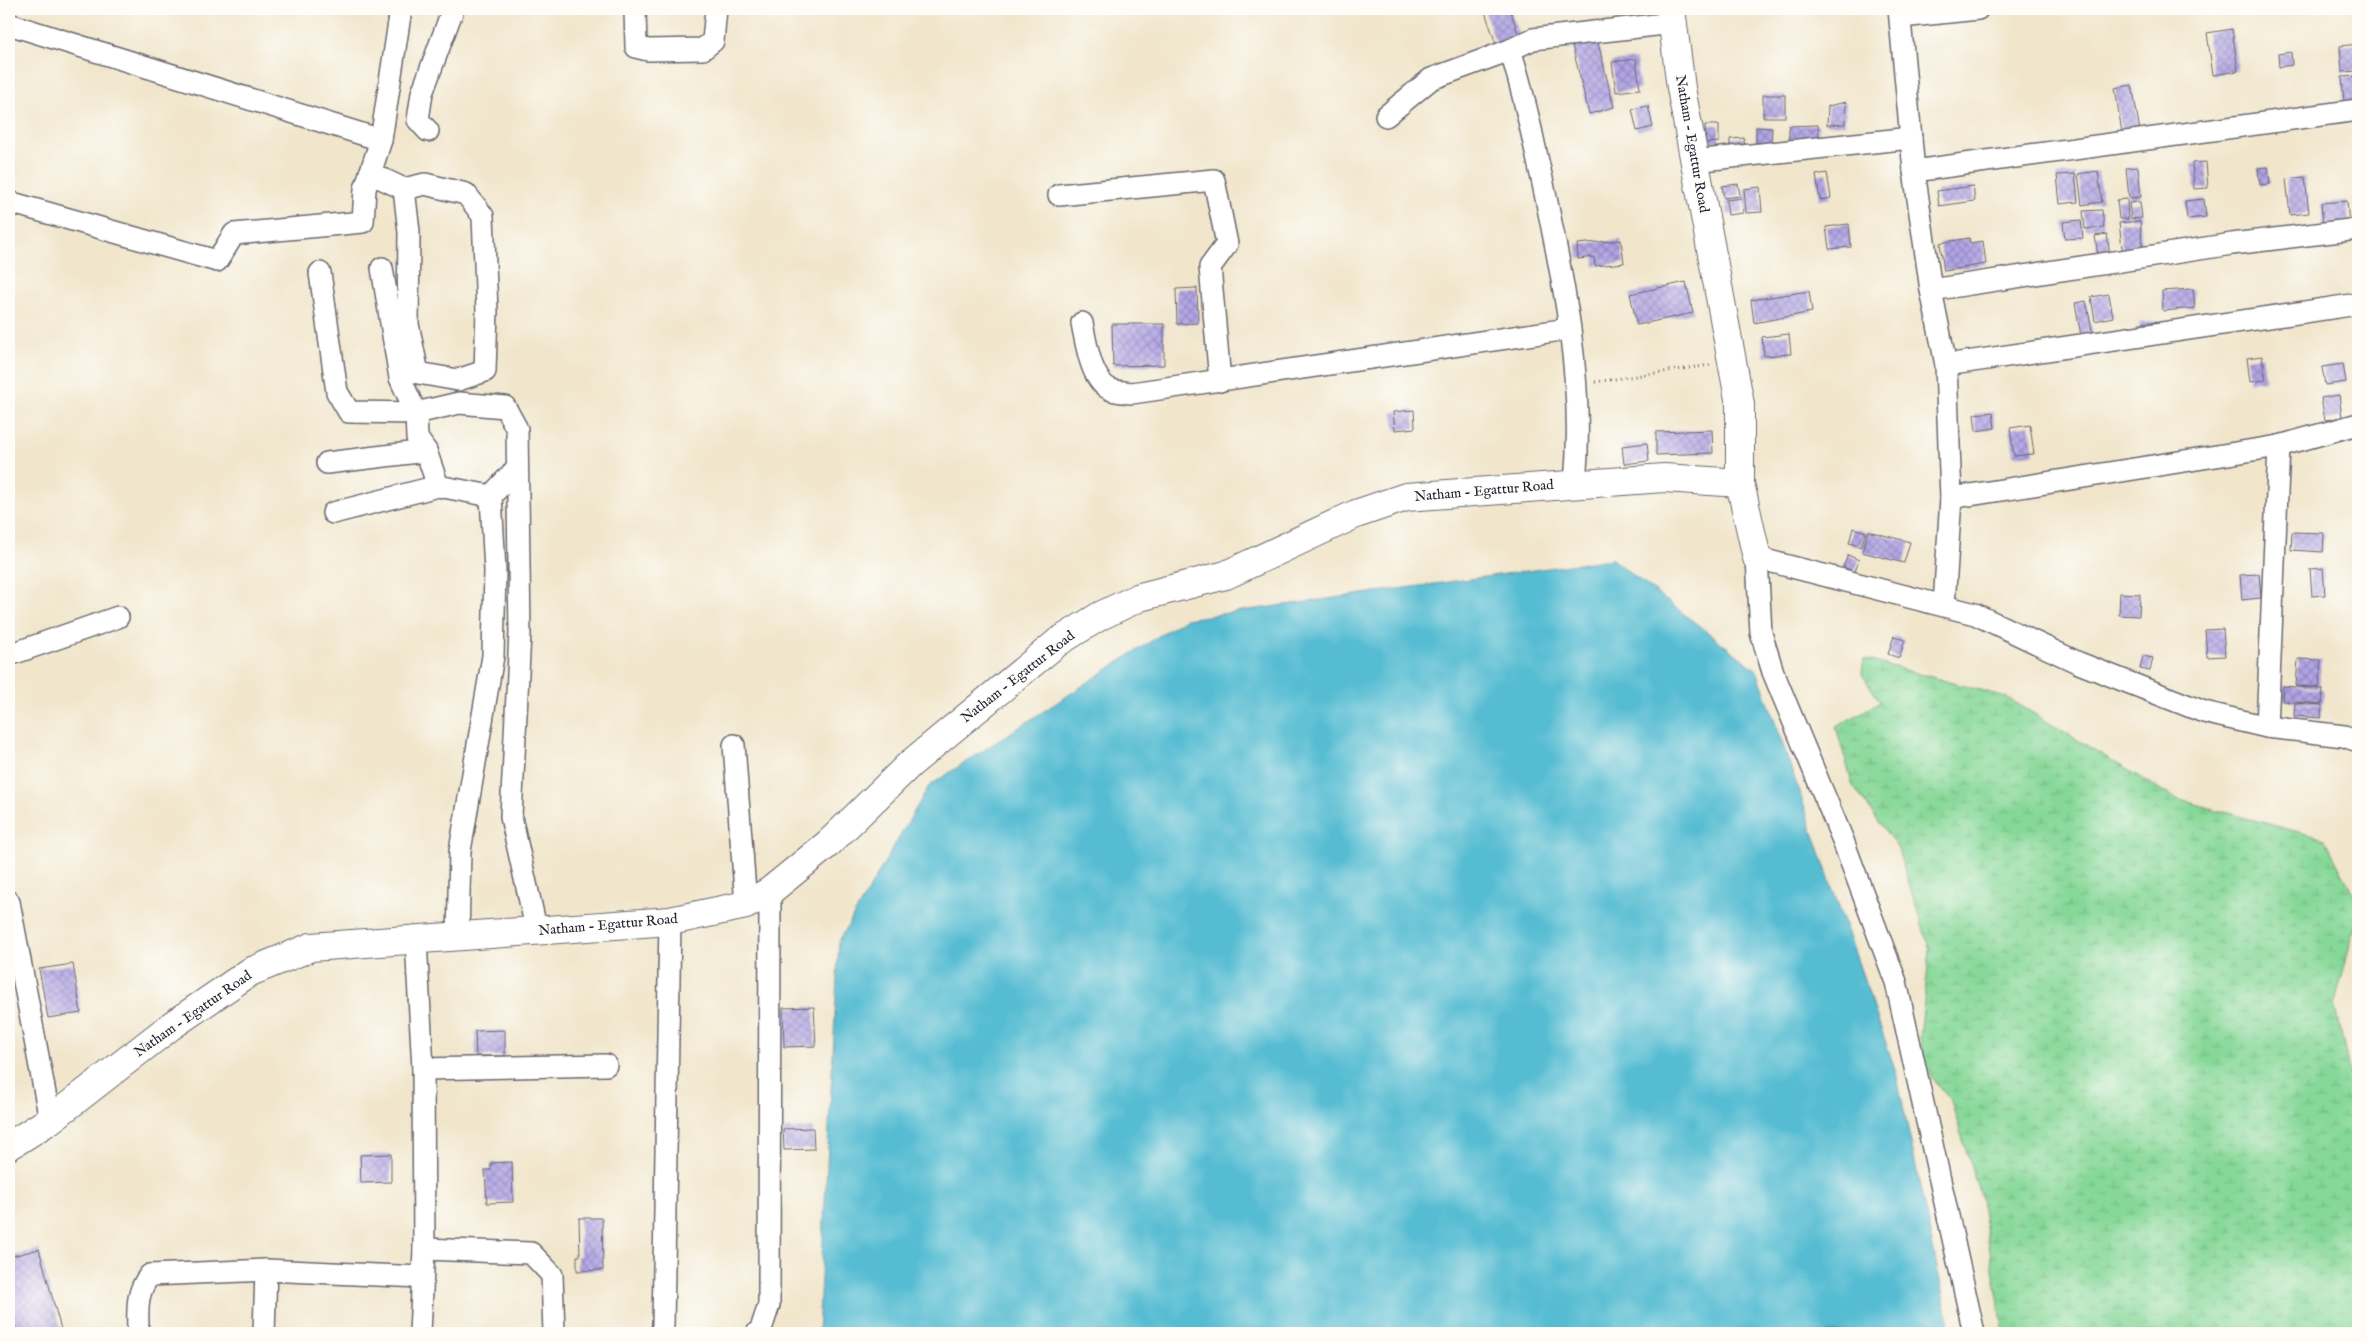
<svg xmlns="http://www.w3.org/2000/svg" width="2367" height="1342" viewBox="0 0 2367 1342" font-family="'IM FELL English',serif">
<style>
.wetland{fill:url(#wetland-marsh);stroke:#547d6a}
.water{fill:#54bcd2;stroke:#3b6f86}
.building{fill:url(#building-cross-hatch)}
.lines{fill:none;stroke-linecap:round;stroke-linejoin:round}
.street-casing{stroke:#6a676e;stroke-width:24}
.secondary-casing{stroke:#6a676e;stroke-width:30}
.path{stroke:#6a676e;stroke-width:3;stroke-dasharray:1 4;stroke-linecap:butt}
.street{stroke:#fff;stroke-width:21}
.secondary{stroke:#fff;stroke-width:28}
.labels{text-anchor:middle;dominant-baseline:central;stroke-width:4;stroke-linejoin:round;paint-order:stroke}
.street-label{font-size:14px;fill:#22223b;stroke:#fdfcf7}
</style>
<defs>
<pattern id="wetland-marsh" width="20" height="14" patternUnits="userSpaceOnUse" patternTransform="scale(1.25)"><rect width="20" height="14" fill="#86d898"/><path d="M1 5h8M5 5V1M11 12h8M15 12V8" fill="none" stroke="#73b984"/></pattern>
<pattern id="building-cross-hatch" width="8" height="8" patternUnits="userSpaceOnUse" patternTransform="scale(1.25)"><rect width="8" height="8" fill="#b1a5e5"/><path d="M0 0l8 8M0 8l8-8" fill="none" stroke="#9086bb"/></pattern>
</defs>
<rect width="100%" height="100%" fill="#fdfcf7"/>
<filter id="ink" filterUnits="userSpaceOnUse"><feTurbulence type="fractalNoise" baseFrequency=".02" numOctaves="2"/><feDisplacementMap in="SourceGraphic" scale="10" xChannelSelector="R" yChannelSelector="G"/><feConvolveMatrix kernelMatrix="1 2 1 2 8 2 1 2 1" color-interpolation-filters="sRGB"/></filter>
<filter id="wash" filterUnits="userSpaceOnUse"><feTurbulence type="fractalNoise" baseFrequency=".0096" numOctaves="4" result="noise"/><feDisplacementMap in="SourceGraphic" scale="20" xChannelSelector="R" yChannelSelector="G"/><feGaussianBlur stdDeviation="1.12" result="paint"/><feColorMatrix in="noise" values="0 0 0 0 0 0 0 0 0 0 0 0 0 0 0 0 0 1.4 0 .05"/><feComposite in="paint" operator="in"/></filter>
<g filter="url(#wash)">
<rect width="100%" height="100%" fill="#f1e6cc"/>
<path class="wetland" d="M1864 659 2006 697 2176 799 2325 839 2358 903V915L2335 1003 2358 1112V1333H2004L1981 1199 1951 1101 1926 1070 1920 1037 1930 950 1897 847 1853 786 1836 727 1880 702 1862 674Z"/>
<path class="water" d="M1612 559 1757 670 1896 1072 1951 1333H818L839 941 929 786 1185 619Z"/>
<g id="blocks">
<g class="building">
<path d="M1484 9H1510L1519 36 1496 44Z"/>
<path d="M2232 29 2238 71 2213 75 2207 33Z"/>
<path d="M1597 39 1614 107 1589 114 1572 45Z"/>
<path d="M2358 44V71L2342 72 2340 46Z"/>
<path d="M2291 52 2292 65 2279 67 2278 54Z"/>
<path d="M1636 59 1640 89 1616 92 1612 62Z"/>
<path d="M2358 76V102L2344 103 2342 77Z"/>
<path d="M2132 85 2140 131 2122 133 2115 88Z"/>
<rect x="1763" y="95" width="22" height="22"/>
<path d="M1846 102 1845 124 1827 125 1828 106Z"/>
<path d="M1648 106 1653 127 1637 131 1632 109Z"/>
<path d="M1705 125H1719V142L1706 143Z"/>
<path d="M1818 125 1819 140 1789 141V126Z"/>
<path d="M1756 127 1772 128 1771 143H1756Z"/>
<path d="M1744 138 1745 152 1730 153V139Z"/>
<path d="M2206 162 2208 188 2194 189 2192 163Z"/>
<path d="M2138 167 2141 197 2129 198 2126 168Z"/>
<path d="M2268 167 2270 184 2260 185 2258 168Z"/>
<path d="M2098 171 2102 202 2082 205 2078 174Z"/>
<path d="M1827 173 1831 198 1820 200 1816 175Z"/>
<path d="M2075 174 2078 202 2060 204 2057 175Z"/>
<path d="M2305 177 2309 213 2290 215 2286 179Z"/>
<path d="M1738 184 1740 196 1724 198 1722 186Z"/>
<path d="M1973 186 1975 201 1939 206 1937 191Z"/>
<path d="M1760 187 1762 212 1746 213 1744 189Z"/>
<path d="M1742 198 1743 213 1728 215 1726 200Z"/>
<path d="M2127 199 2128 219H2119L2117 200Z"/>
<path d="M2204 199 2206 217 2187 219 2185 201Z"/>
<path d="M2347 201 2349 225 2323 227 2321 203Z"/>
<path d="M2140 202 2142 218 2131 219 2129 203Z"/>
<path d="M2102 210 2104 227 2085 229 2083 211Z"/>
<path d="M2081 220 2083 238 2065 239 2063 222Z"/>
<path d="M2140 221 2143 254 2123 256 2119 223Z"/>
<path d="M1849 224 1851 247 1829 249 1826 227Z"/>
<path d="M2107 234 2110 255 2098 256 2095 236Z"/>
<path d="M1969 238 1970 243 1983 241 1986 264 1944 271 1940 243Z"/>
<path d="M1621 240 1624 263 1595 266 1594 257 1578 259 1577 244Z"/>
<path d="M1686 282 1693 313 1637 325 1630 294Z"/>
<path d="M1197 288 1198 323 1177 324 1176 289Z"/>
<path d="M2193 289 2195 308 2163 311 2162 291Z"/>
<path d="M1809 291 1812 312 1754 323 1751 300Z"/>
<path d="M2109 294 2113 317 2095 321 2091 297Z"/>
<path d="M2086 301 2094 339 2082 341 2075 303Z"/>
<path d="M2159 321 2160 331 2140 333 2139 323Z"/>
<path d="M1112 324H1164V365L1113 366Z"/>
<path d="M1789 334 1791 354 1764 356 1762 337Z"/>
<path d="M2262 356 2266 380 2250 382 2247 358Z"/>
<path d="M2343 364 2346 382 2325 385 2322 367Z"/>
<path d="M2355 384H2358V403H2357Z"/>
<path d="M2339 395 2342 417 2325 420 2321 398Z"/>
<path d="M1414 410 1415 428 1395 430 1393 412Z"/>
<path d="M1993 412 1995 428 1976 431 1974 414Z"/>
<path d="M2030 425 2034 454 2014 456 2010 428Z"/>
<path d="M1712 430 1713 453 1656 455V432Z"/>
<path d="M1647 443 1649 461 1624 464 1622 446Z"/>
<path d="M1853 528 1866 532 1861 547 1849 543Z"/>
<path d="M1868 531 1910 542 1904 563 1862 552Z"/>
<path d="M2292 532 2324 533 2323 552 2291 550Z"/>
<path d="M1848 555 1859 560 1855 572 1843 567Z"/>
<path d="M2323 568 2325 595 2312 596 2310 569Z"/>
<path d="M2259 574 2261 598 2242 600 2240 575Z"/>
<path d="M2120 593 2140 594 2139 616 2119 615Z"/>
<path d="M2223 629 2225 656 2207 657 2205 630Z"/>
<path d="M1894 636 1905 640 1899 658 1888 654Z"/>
<path d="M2143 656 2153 658 2150 671 2140 669Z"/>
<path d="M2298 659 2321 660 2319 687 2296 686Z"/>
<path d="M2283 686 2323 689 2322 704 2282 701Z"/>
<path d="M2295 703 2322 705 2321 718 2294 716Z"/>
<path d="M73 964 81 1013 48 1018 39 969Z"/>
<path d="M814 1007 816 1046 784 1047 783 1008Z"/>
<path d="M9 1019 13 1041 9 1042Z"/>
<path d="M505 1030V1056H476L475 1031Z"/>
<path d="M813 1128 814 1149 784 1150 783 1129Z"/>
<path d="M391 1154V1182L361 1183 360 1155Z"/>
<path d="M512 1162 513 1202 487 1203 485 1170H491V1163Z"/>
<path d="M579 1218H602L603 1270 577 1271V1256H580Z"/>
<path d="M39 1249 62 1333H17L9 1301V1257Z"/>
<path d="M9 1317 13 1333H9Z"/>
</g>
</g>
</g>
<g filter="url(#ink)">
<use href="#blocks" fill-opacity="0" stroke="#6a676e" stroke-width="1"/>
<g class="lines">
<defs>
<g id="street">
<path d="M635 9 636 47 648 50 703 49 713 41 716 9"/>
<path d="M1899 9 1914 171 1931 290 1946 365 1951 498 1944 605"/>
<path d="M1901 17 1978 9"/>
<path d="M9 24 381 140"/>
<path d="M1386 116 1431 79 1510 50"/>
<path d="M428 131 418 120 422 93 453 9"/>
<path d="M1694 161 1911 138"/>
<path d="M1914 171 2358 110"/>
<path d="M370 173 404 189 409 232 408 324 418 373 458 380 485 371 487 311 483 216 466 194 425 184 404 189"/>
<path d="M1059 195 1214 180 1227 244 1210 267 1220 381"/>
<path d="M9 202 217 261 234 234 363 222 365 189 381 140 401 9"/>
<path d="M320 273 337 392 349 412 416 413 400 378 382 268"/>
<path d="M1931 290 2232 244 2358 229"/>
<path d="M1082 323C1086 342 1091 383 1112 390 1118 392 1125 392 1132 393L1568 329"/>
<path d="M1946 365 2358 304"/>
<path d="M327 463 426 451"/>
<path d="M1575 483C1585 382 1563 278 1542 179 1532 136 1524 91 1510 50L1533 39 1673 23"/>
<path d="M491 496 438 486 426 451 417 438 416 413 459 403 505 407 517 429 520 633 511 817 537 932"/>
<path d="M1951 498 2279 446"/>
<path d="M333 513 438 486"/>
<path d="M9 655 118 617"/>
<path d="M2267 727 2279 446 2358 424"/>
<path d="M734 745 746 905"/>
<path d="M9 902 50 1120"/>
<path d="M458 938 460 851 493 656 495 571 491 496 517 468"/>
<path d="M416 940 423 1069 424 1249 420 1333"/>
<path d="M423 1069 606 1065"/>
<path d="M424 1249 531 1253 552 1275 554 1333"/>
<path d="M138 1333C138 1311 135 1293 150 1275L266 1270"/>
<path d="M264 1333 266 1270 421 1277"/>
<path d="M661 1333 663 1326 670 921"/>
<path d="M757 1333 761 1329 769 1305 770 891"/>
<path d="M1974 1333 1896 982 1842 838 1773 672 1761 633 1757 558 1975 614 2079 663 2204 712 2267 727 2344 736 2358 741"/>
</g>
<g id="secondary">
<path d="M1740 483 1757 558"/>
<path d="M9 1146 50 1120 171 1026 250 972 311 947 670 921 746 905 770 891 829 843 910 764 1058 642 1100 616 1140 597 1226 575 1356 514 1406 497 1664 478 1740 483V404L1681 88 1671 9"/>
</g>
</defs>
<use href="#street" class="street-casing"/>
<use href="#secondary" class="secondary-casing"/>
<path class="path" d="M1595 382 1710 365"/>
<use href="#street" class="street"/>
<use href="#secondary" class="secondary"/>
</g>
</g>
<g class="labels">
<g class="street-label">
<text transform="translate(1692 144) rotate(80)">Natham - Egattur Road</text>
<text transform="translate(1484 491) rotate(-5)">Natham - Egattur Road</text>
<text transform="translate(1018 677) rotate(-38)">Natham - Egattur Road</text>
<text transform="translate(608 925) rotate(-5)">Natham - Egattur Road</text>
<text transform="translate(193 1014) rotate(-35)">Natham - Egattur Road</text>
</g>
</g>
<rect width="2367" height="1342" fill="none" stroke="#fdfcf7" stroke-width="30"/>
</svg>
